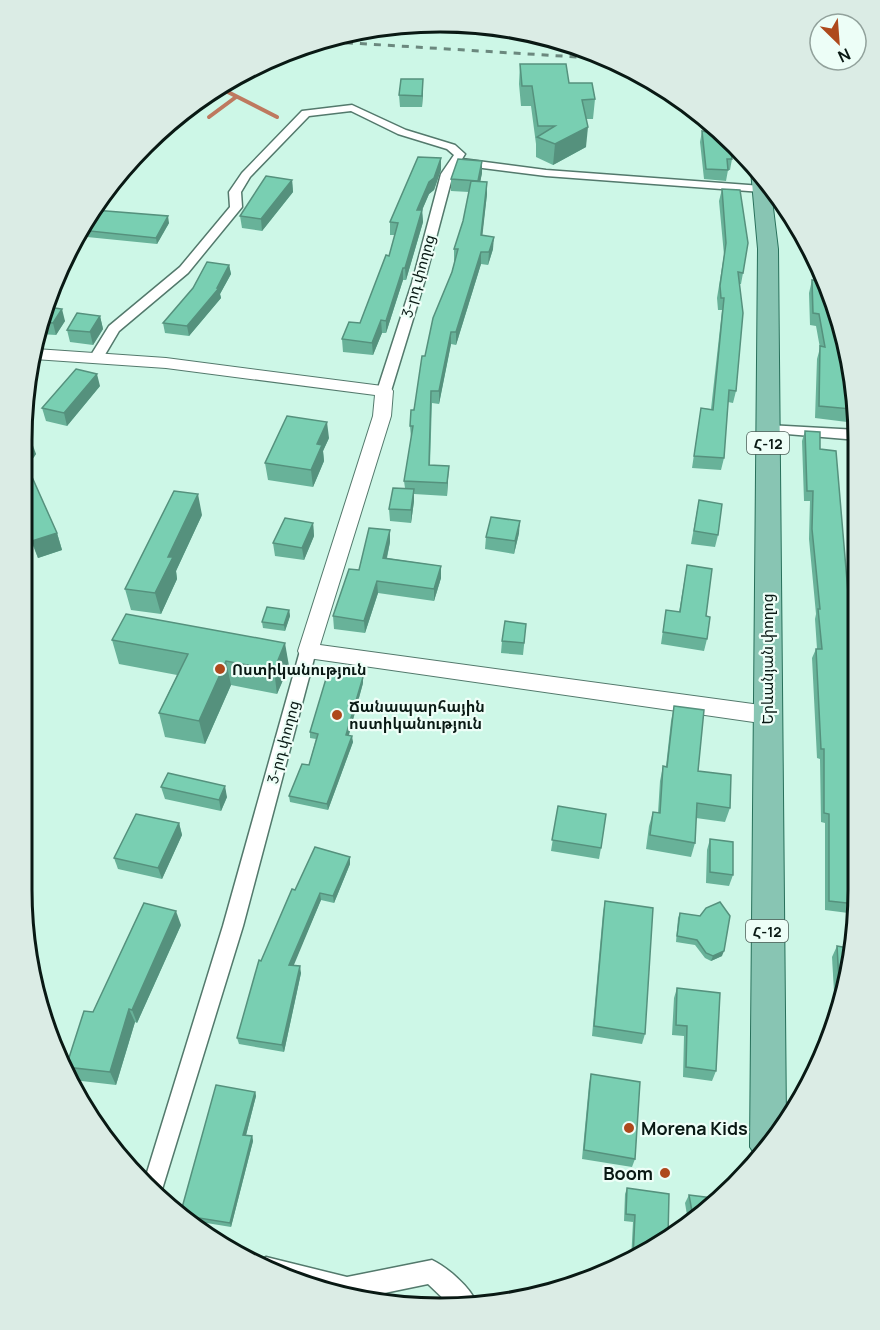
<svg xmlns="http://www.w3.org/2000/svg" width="880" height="1330" viewBox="0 0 880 1330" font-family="Manrope,'Noto Sans Armenian',sans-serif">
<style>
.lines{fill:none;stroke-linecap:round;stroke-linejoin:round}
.stream{stroke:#be795f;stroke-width:4}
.minor-casing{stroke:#53796c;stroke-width:3}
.tertiary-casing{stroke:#53796c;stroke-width:2}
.primary-casing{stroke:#28705b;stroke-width:2}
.minor{fill:#fff;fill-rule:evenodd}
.tertiary{fill:#fff;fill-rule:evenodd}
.primary{fill:#88c5b3;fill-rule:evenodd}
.rail{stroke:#6b887e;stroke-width:3;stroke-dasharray:7 7;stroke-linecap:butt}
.wall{fill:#68b299}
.shaded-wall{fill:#55917d}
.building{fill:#79cfb2;stroke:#55917d;stroke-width:1.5}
.poi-dot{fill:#ae491c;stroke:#edfef7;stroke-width:2}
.labels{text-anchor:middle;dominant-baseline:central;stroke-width:4.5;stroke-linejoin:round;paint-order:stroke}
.shield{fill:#edfef7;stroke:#4d5e58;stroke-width:1.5}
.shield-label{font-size:14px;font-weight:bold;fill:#091914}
.street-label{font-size:15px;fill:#091914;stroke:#edfef7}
.poi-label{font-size:15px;font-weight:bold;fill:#091914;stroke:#edfef7;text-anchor:start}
.near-poi-label{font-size:18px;font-weight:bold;fill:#091914;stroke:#edfef7;text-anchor:start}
.rim{fill:none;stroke:#091914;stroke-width:3}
</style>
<rect width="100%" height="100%" fill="#cdf7e7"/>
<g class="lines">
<g class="stream">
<path d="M454 23 507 27"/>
<path d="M218 87 277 117"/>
<path d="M209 117 236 97"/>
</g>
<defs>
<g id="minor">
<path d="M352 105 406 130 455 145 465 154 462 159 546 170 762 186 768 189 762 192 546 176 459 165 453 174 424 283 391 391 384 395 377 391 412 283 441 174 454 155 447 149 398 134 351 111 309 116 250 177 241 192 242 207 188 273 119 331 103 358H93L91 355 109 326 180 267 230 207 229 192 242 173 302 111Z"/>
<path d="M768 425 858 430V440L763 432V426Z"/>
<path d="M308 645 316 651 243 926 160 1196 145 1179 223 926 300 651Z"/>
<path d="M266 1257 347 1277 432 1260C447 1267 470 1287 476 1302L449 1304 428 1284 365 1297 280 1277 257 1264Z"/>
</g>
<path id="tertiary" d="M36 349 166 358 390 387 393 391 391 416 320 645 767 706 775 709 778 715 775 721 767 724 301 657 298 651 373 416 375 395 166 368 34 359Z"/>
<path id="primary" d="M755 167 770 183 778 249 786 1120 759 1161 750 1147 758 249 751 171Z"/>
</defs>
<use href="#minor" class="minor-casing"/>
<use href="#tertiary" class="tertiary-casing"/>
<use href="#primary" class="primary-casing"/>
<use href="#minor" class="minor"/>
<use href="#tertiary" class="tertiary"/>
<use href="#primary" class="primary"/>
<path class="rail" d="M318 41 610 59"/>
</g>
<g class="wall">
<path d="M520 64 569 83 595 99 593 119H586V147L553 165 536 157V144L531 106H521L519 84Z"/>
<path d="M423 91 422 107H400L399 95Z"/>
<path d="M705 117 732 159 730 170H728L726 181 704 179 700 142 702 131H704L703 127Z"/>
<path d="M441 170 434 190 429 194 422 210 423 222 406 280H403L386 333H382L373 355 343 352 342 339 360 323 389 256 395 235H390V222Z"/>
<path d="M482 173 480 182 487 194 482 235 493 249 488 265 481 264 456 345 451 344 439 404 432 403 430 465 448 479 447 496 414 494V501L411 523 390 521 389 509 405 488 404 481 411 438 410 426 425 356 455 261H454V249L463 221 469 192 451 191V179Z"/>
<path d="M292 180 293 192 262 231 242 228 240 216Z"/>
<path d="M722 189 743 273 741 284H740L736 391 733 403 728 402 724 458 721 470 692 468 701 408 711 409 722 310H718L717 298 724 255 719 201Z"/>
<path d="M94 210 169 223 157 244 77 236Z"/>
<path d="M814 252 816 255 846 344 844 351 851 409 847 422 815 418 817 359 820 348 816 326 810 325 809 293 812 280H814L812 260Z"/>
<path d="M229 265 231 274 220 294 221 298 189 336 165 333 163 323Z"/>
<path d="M48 307 65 321 56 335 40 334Z"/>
<path d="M100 316 103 329 93 345 70 342 67 330Z"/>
<path d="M100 386 67 426 46 421 42 408Z"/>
<path d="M805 431 820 449 852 640 848 649 852 698 849 706 851 724 848 729 853 772H856V914L825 910V823L821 822 820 759 817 758 812 658 816 649H817L815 619 816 614 809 539 810 501H804L802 441Z"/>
<path d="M24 436 36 454 27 467 57 533 62 550 38 558 24 524Z"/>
<path d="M329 438 323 451 324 461 313 487 268 480 265 463Z"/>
<path d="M699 500 718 535 715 547 691 544Z"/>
<path d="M202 515 176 571 177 579 161 614 131 610 125 589Z"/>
<path d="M313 523 314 536 304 560 275 556 273 543Z"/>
<path d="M519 533 514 554 485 549 486 537Z"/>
<path d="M390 542 387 558 441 566V578L434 601 378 593 365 633 334 629 333 616 359 570Z"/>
<path d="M687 565 706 616 707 639 704 651 661 644 666 610 679 612Z"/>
<path d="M289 610 290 616 285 631 263 628 262 622Z"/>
<path d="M525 636 523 655 501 653 502 641Z"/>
<path d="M112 640 289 666 277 694 231 685 205 744 165 737 159 713 177 675 119 664Z"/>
<path d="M363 683 349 735 353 742 328 810 290 802 289 796 309 765 316 739 310 738V732Z"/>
<path d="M674 706 698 771 730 808 725 822 696 818 695 843 691 857 646 849 649 826 653 812 658 813 660 781 663 766H666L671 721Z"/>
<path d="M161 787 227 797 221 811 165 799Z"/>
<path d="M558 806 601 848 599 859 551 851Z"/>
<path d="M179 823 182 835 162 879 118 869 114 858Z"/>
<path d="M710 839 733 875 729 886 706 883 707 850Z"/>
<path d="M350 857V864L334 903 321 900 293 965 301 973 284 1052 239 1044 237 1038 261 961 295 890Z"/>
<path d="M605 901 645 1034 642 1044 592 1036 603 912Z"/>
<path d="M680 913 722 956 711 961 705 958 695 945 676 942 678 918Z"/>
<path d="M181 925 137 1023 135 1022 116 1085 73 1080 66 1067 93 1012Z"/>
<path d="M837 946 854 949 841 993 834 992 832 957Z"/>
<path d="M677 988 716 1071 712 1081 683 1077 684 1036 672 1035 674 998Z"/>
<path d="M591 1074 635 1159 632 1167 582 1159 589 1084Z"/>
<path d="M255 1092 256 1096 246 1135 252 1136 253 1141 231 1227 182 1219 180 1215Z"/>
<path d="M627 1188 650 1253 631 1260 633 1222 624 1221 625 1194Z"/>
<path d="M689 1195 713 1201 688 1221 685 1203Z"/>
</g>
<g class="shaded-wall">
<path d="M423 79V91L422 107V96Z"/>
<path d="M588 127 586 147 553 165 555 144Z"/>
<path d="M441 158V170L434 190 429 194 417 222V210L429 182Z"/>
<path d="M482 161V173L478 193V181Z"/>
<path d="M292 180 293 192 262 231 261 219Z"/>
<path d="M487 182V194L481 248V235Z"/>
<path d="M422 210 423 222 406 280 405 268Z"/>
<path d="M168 216 169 223 157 244 156 238Z"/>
<path d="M494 237 493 249 488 265 489 252Z"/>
<path d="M481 252V264L456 345V332Z"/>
<path d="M229 265 231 274 220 294 221 298 189 336 187 326 217 288Z"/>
<path d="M403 268V280L386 333V321Z"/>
<path d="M62 309 65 321 56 335 53 323Z"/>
<path d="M100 316 103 329 93 345 90 332Z"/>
<path d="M381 320 382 333 373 355 372 343Z"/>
<path d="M451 332V344L439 404V391Z"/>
<path d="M29 369 32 377 25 388V385Z"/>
<path d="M97 374 100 386 67 426 64 413Z"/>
<path d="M327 422 329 438 323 451 324 461 313 487 311 470 317 444Z"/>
<path d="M30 437 36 454 26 469 24 462V446Z"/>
<path d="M449 466 448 479 447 496V483Z"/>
<path d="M414 489V501L411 523V510Z"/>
<path d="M198 494 202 515 176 571 177 579 161 614 155 593 168 557Z"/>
<path d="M520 521 519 533 514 554 515 541Z"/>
<path d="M313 523 314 536 304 560 302 548Z"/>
<path d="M390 530V542L384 570 383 558Z"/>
<path d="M57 533 62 550 38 558 32 541Z"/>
<path d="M441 566V578L434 601V589Z"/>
<path d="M377 581 378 593 365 633 364 621Z"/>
<path d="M289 610 290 616 285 631 284 625Z"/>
<path d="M285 643 289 666 277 694 274 670Z"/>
<path d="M226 661 231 685 205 744 199 721Z"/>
<path d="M363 677V683L347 741 346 735Z"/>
<path d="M352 736 353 742 328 810 327 804Z"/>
<path d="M225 786 227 797 221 811 219 800Z"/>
<path d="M179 823 182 835 162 879 158 868Z"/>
<path d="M350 857V864L334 903 333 896Z"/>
<path d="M22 873 25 878 21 884V874Z"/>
<path d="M320 893 321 900 291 972 289 965Z"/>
<path d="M176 911 181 925 137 1023 132 1010Z"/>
<path d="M724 951 722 956 711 961 713 956Z"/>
<path d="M300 966 301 973 284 1052 282 1045Z"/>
<path d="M129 1009 135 1022 116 1085 110 1072Z"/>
<path d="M255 1092 256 1096 245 1139 243 1135Z"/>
<path d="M252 1136 253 1141 231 1227 230 1223Z"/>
</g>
<g class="building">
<path d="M520 64H566L569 83H592L595 99 582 100 588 127 555 144 537 137 555 126H538L532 86H522Z"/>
<path d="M401 79H423L422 96 399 95Z"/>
<path d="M705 117 717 125 729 139 732 159H727L728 170 706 169 702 131 707 132Z"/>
<path d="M418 157 441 158 434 178 429 182 417 210H422L405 268H403L386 321 381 320 372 343 342 339 349 322 360 323 386 255 389 256 398 223 390 222Z"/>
<path d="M458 159 482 161 478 181 451 179Z"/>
<path d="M266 176 292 180 261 219 240 216Z"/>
<path d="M471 181 487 182 481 235 494 237 489 252H481L456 332H451L439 391H431L429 465 449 466 447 483 404 481 413 426H410L411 410H414L422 356H425L433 318 452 272 458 249H454L463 221Z"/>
<path d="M722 189 740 190 748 243 743 273 738 272 743 313 736 391 729 390 724 458 694 456 701 408 713 410 724 298H721L720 286 726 243Z"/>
<path d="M94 210 168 216 156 238 80 230Z"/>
<path d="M816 255 841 322 846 344H843L850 385 851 409 819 406 820 346 825 347 819 314 813 313 812 280 818 281Z"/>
<path d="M207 262 229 265 217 288H219L187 326 163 323 193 288Z"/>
<path d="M48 307 62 309 53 323 44 322Z"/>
<path d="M77 313 100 316 90 332 67 330Z"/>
<path d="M76 369 97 374 64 413 42 408Z"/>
<path d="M287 416 327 422 317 444 322 445 311 470 265 463Z"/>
<path d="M805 431 820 432V449L836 451 852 640H848L852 698H849L851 724 848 723 853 772H856V904L829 901V814L824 813V749H821L816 649H822L818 609H820L812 529 813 491H807Z"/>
<path d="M24 436 30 437 24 446Z"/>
<path d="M24 459 57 533 32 541 24 521Z"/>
<path d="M393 488 414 489 411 510 389 509Z"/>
<path d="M174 491 198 494 168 557H173L155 593 125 589Z"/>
<path d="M699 500 722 504 718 535 694 531Z"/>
<path d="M491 517 520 521 515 541 486 537Z"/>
<path d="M285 518 313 523 302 548 273 543Z"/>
<path d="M369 528 390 530 383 558 441 566 434 589 377 581 364 621 333 616 349 569 359 570Z"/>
<path d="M687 565 712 569 706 616 710 617 707 639 663 632 666 610 680 612Z"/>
<path d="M267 607 289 610 284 625 262 622Z"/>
<path d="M126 614 285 643 274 670 226 661 199 721 159 713 188 654 112 640Z"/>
<path d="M505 621 526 624 524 643 502 641Z"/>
<path d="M328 672 363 677 346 735 352 736 327 804 289 796 302 764 309 765 318 734 310 732Z"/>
<path d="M674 706 704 710 698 771 731 775 730 808 697 803 695 843 650 835 653 812 660 813 663 766 667 767Z"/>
<path d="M168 773 225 786 219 800 161 787Z"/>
<path d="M558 806 606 814 601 848 552 840Z"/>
<path d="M136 814 179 823 158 868 114 858Z"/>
<path d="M710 839 733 842V875L710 872Z"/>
<path d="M315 847 350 857 333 896 320 893 289 965 300 966 282 1045 237 1038 259 960 261 961 292 889 295 890Z"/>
<path d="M605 901 653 908 645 1034 594 1026Z"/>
<path d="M720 902 730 916 724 951 713 956 706 953 697 940 677 936 680 913 700 916 706 908Z"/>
<path d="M144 903 176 911 132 1010 129 1009 110 1072 66 1067 84 1011 93 1012Z"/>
<path d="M837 946 854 949 844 982 839 981Z"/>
<path d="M677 988 720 993 716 1071 686 1067 687 1026 676 1025Z"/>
<path d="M591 1074 640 1082 635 1159 584 1150Z"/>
<path d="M216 1085 255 1092 243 1135 252 1136 230 1223 180 1215Z"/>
<path d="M627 1188 669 1194 668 1237 650 1253 633 1259 635 1215 626 1214Z"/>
<path d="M689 1195 713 1198V1201L693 1217Z"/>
</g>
<g class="poi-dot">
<circle cx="220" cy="669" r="6"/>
<circle cx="337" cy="715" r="6"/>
<circle cx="629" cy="1128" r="6"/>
<circle cx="665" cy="1173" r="6"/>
</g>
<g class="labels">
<g class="shield">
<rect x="747" y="432" width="42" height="22" rx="4.5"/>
<rect x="746" y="920" width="42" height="22" rx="4.5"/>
</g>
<g class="shield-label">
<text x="768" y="443">Հ-12</text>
<text x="767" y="931">Հ-12</text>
</g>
<g class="street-label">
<text transform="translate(418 276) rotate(-74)">3-րդ փողոց</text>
<text transform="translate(767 659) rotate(-90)">Երևանյան փողոց</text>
<text transform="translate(283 742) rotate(-75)">3-րդ փողոց</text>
</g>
<g class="poi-label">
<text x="232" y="669">Ոստիկանություն</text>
<text x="349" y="706">Ճանապարհային<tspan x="349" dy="17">ոստիկանություն</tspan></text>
</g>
<g class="near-poi-label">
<text x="641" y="1128">Morena Kids</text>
<text x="653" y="1173" text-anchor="end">Boom</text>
</g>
</g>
<path d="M0 0H880V1330H0ZM440 32H440A408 408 0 0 1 848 440V890A408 408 0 0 1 440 1298H440A408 408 0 0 1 32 890V440A408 408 0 0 1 440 32Z" fill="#dbece5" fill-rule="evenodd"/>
<path class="rim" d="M440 32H440A408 408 0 0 1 848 440V890A408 408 0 0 1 440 1298H440A408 408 0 0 1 32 890V440A408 408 0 0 1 440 32Z"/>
<g transform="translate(838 42) rotate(155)"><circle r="28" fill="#edfef7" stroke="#92a29c" stroke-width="1.5"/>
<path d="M0-4.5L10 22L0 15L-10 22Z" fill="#ae491c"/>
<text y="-9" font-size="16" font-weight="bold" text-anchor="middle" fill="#091914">N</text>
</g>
</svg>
